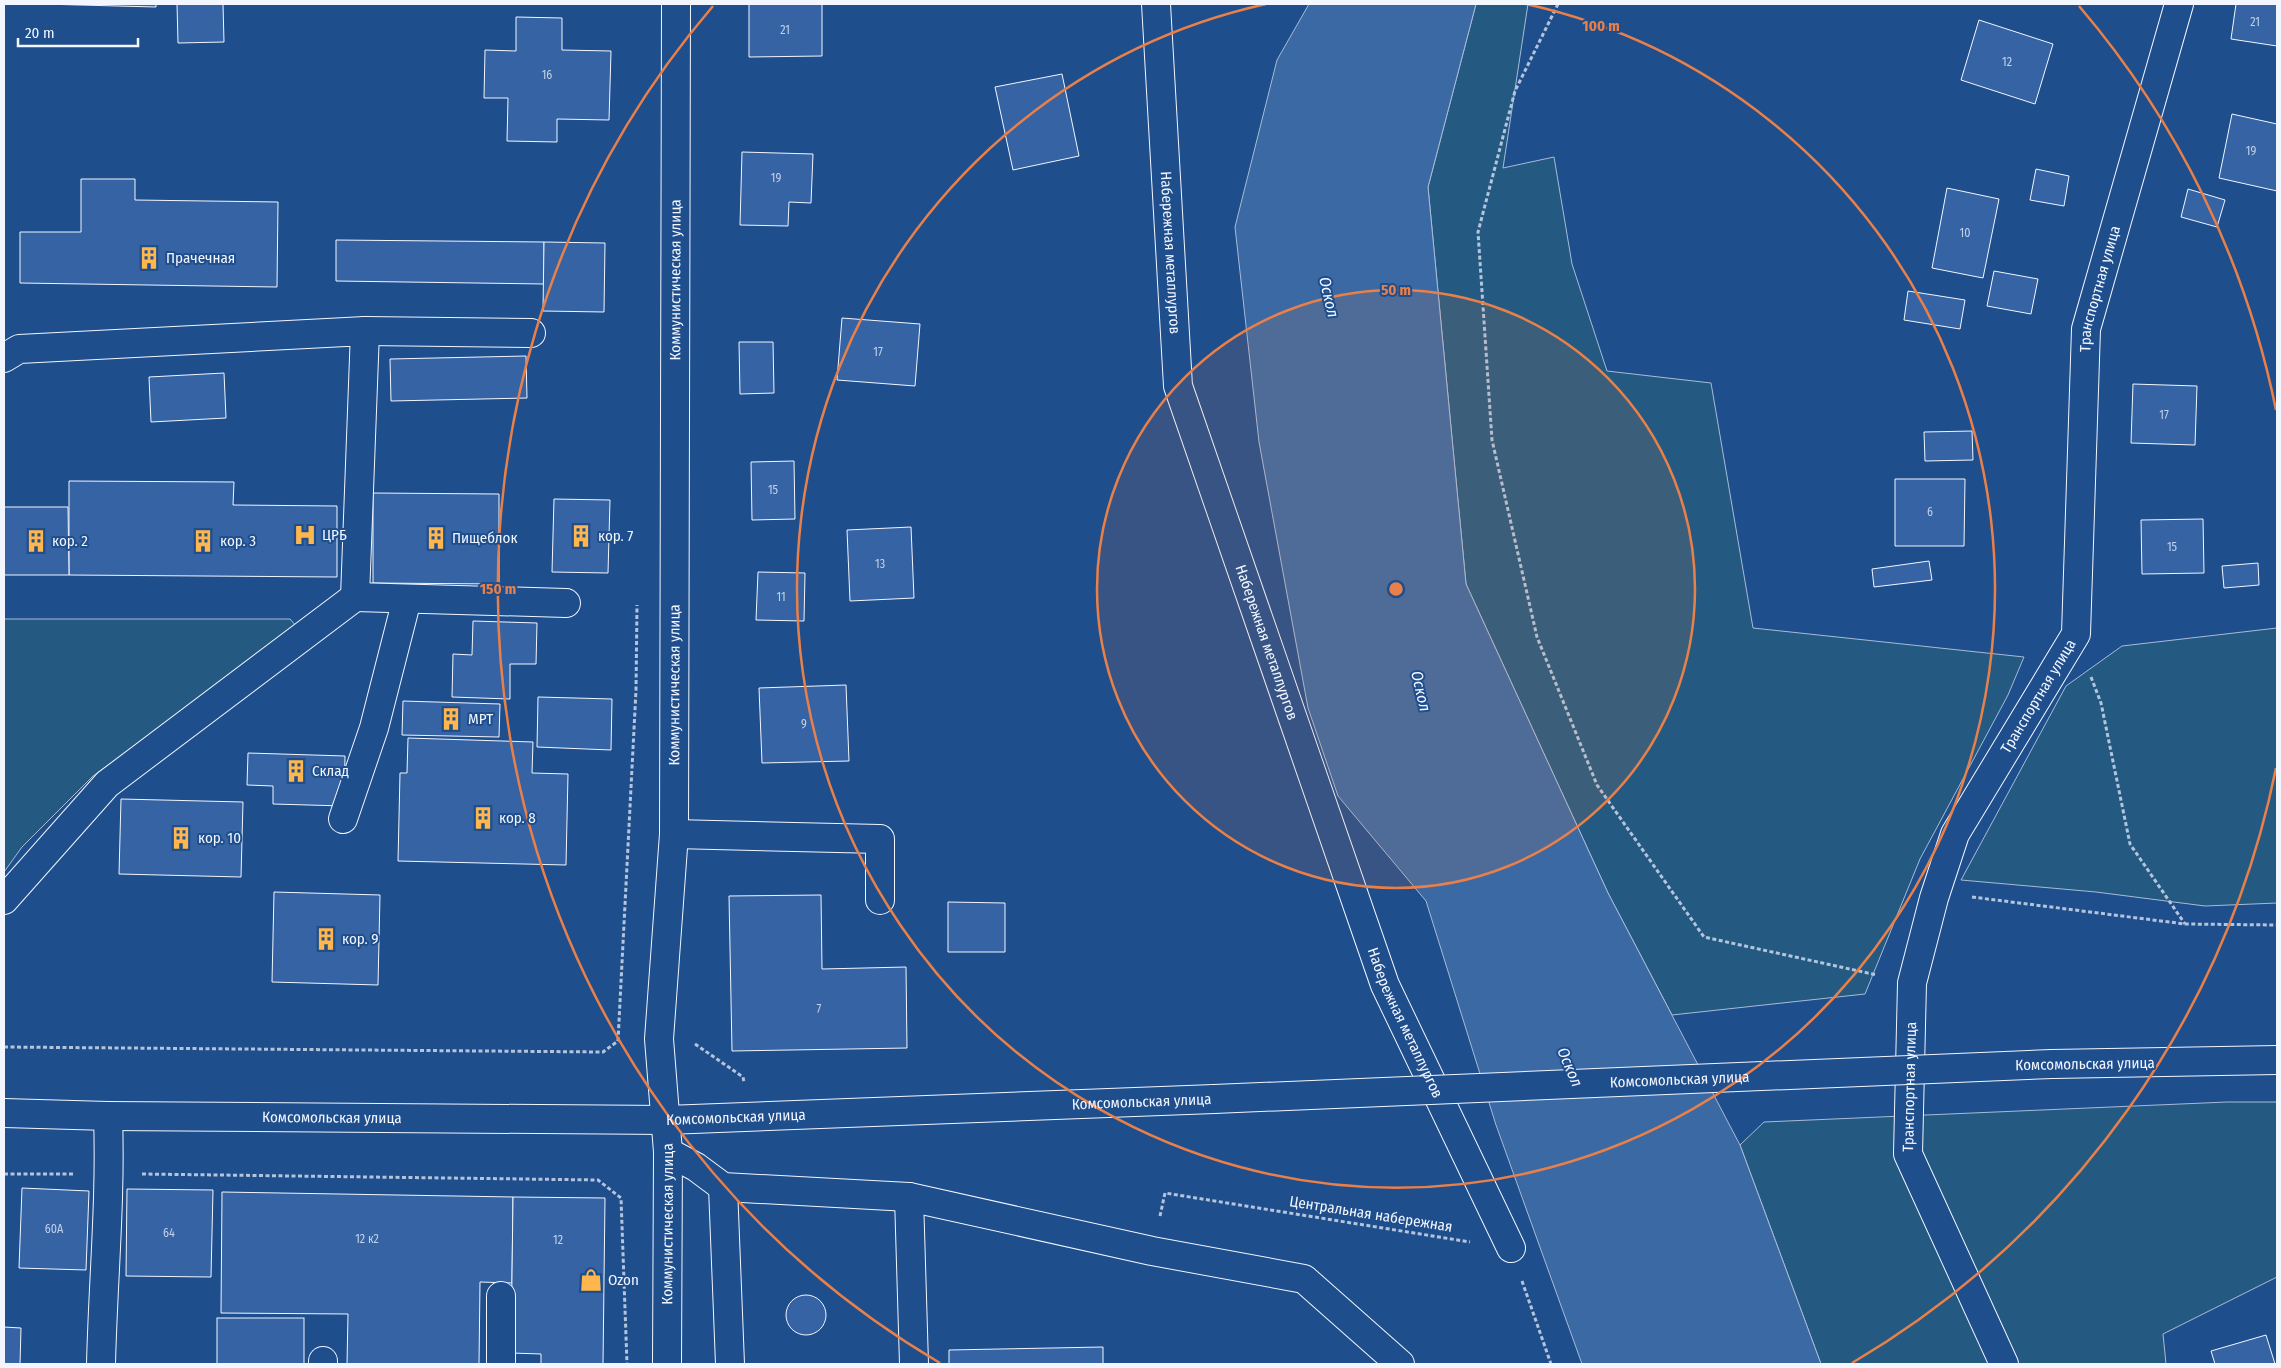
<svg xmlns="http://www.w3.org/2000/svg" width="2281" height="1368" viewBox="0 0 2281 1368" font-family="'Fira Sans Condensed',sans-serif">
<style>
.green{fill:#245a82;stroke:#a8bbd7}
.water{fill:#3b69a3;stroke:#a8bbd7}
.building{fill:#3563a3;stroke:#f2f6ff}
.lines{fill:none;stroke-linecap:round;stroke-linejoin:round}
.minor-casing{stroke:#f2f6ff;stroke-width:30}
.major-casing{stroke:#f2f6ff;stroke-width:30}
.path{stroke:#b3c4dc;stroke-width:3;stroke-dasharray:4 2.5;stroke-linecap:butt}
.minor{stroke:#1f4e8c;stroke-width:28}
.major{stroke:#1f4e8c;stroke-width:28}
.major-bridge-casing{stroke:#f2f6ff;stroke-width:30;stroke-linecap:butt}
.major-bridge{stroke:#1f4e8c;stroke-width:28}
.ring{fill:none;stroke:#ea8049;stroke-width:2.5}
.labels{text-anchor:middle;dominant-baseline:central;stroke-width:4;stroke-linejoin:round;paint-order:stroke}
.number-label{font-size:12px;fill:#c3d1e8}
.street-label{font-size:15px;fill:#f2f6ff;stroke:#1f4e8c}
.poi-label{font-size:15px;fill:#f2f6ff;stroke:#1f4e8c;text-anchor:start}
.water-label{font-size:16px;font-style:italic;fill:#f2f6ff;stroke:#1f4e8c}
.centre{fill:#ea8049;stroke:#1f4e8c;stroke-width:2.5}
.ring-label{font-size:15px;text-anchor:middle;font-weight:bold;fill:#ea8049;stroke:#1f4e8c;stroke-width:4;stroke-linejoin:round;paint-order:stroke}
</style>
<rect width="100%" height="100%" fill="#1f4e8c"/>
<g class="green">
<path d="M1476 4H1528L1503 168 1554 157 1572 264 1607 371 1711 383 1753 628 2024 657 2008 695 1920 859 1865 994 1672 1015 1608 893 1466 584 1428 187Z"/>
<path d="M4 619H290L297 627 93 776 22 847 4 872Z"/>
<path d="M2277 628V903L2205 906 2096 892 1961 880 2066 686 2122 646Z"/>
<path d="M2227 1102H2277V1277L2163 1334 2166 1364H1821L1740 1145 1764 1122Z"/>
</g>
<path class="water" d="M1309 4H1476L1428 187 1466 584 1608 893 1740 1145 1821 1364H1582L1496 1125 1426 901 1338 796 1308 708 1259 442 1235 227 1277 60Z"/>
<g class="building">
<path d="M42 4H156V7Z"/>
<path d="M177 4H223L224 42 178 43Z"/>
<path d="M749 4H822V56L749 57Z"/>
<path d="M2236 4H2277V46L2231 39Z"/>
<path d="M516 17 562 18V50L611 51 609 120 557 119V142L507 141 508 98H484L485 50 516 51Z"/>
<path d="M1979 20 2053 44 2035 104 1961 80Z"/>
<path d="M1062 74 1079 156 1013 170 995 87Z"/>
<path d="M2232 114 2277 124V191L2219 178Z"/>
<path d="M742 152 813 154 811 203 789 202 788 226 740 225Z"/>
<path d="M2036 169 2069 176 2064 206 2030 200Z"/>
<path d="M81 179H135V200L278 202 277 287 20 283V232H81Z"/>
<path d="M1947 188 1999 199 1983 278 1932 268Z"/>
<path d="M2188 189 2225 200 2217 227 2181 217Z"/>
<path d="M336 240 544 242V284L336 281Z"/>
<path d="M544 242 605 243 604 312 543 311Z"/>
<path d="M1994 271 2038 279 2031 314 1987 306Z"/>
<path d="M1908 291 1965 300 1960 329 1904 320Z"/>
<path d="M842 318 920 324 915 386 837 380Z"/>
<path d="M739 342H773L774 393 740 394Z"/>
<path d="M526 356 527 398 391 401 390 359Z"/>
<path d="M224 373 226 418 151 422 149 377Z"/>
<path d="M2133 384 2197 386 2195 445 2131 443Z"/>
<path d="M1972 431 1973 460 1925 461 1924 432Z"/>
<path d="M794 461 795 519 752 520 751 462Z"/>
<path d="M1895 479H1965L1964 546H1895Z"/>
<path d="M69 481 234 482 233 505 337 506V577L69 575Z"/>
<path d="M373 493 499 494V584L373 583Z"/>
<path d="M554 499 610 500 608 573 552 572Z"/>
<path d="M4 507H68L69 575H4Z"/>
<path d="M2203 519 2204 573 2142 574 2141 520Z"/>
<path d="M911 527 914 598 850 601 847 530Z"/>
<path d="M1929 561 1932 580 1874 587 1872 569Z"/>
<path d="M2258 563 2259 585 2224 588 2222 566Z"/>
<path d="M758 572 805 573 804 621 756 620Z"/>
<path d="M473 621 537 623 536 664H510V699L452 697 453 654 472 655Z"/>
<path d="M846 685 849 761 762 763 759 688Z"/>
<path d="M538 697 612 699 611 750 537 747Z"/>
<path d="M403 701 500 704 499 737 402 735Z"/>
<path d="M408 738 533 742 532 773 568 774 566 865 398 861 400 773H407Z"/>
<path d="M248 753 345 756 344 806 273 804V786L247 785Z"/>
<path d="M121 799 243 802 241 877 119 874Z"/>
<path d="M274 892 380 895 378 985 272 982Z"/>
<path d="M821 895 822 969 906 967 907 1048 732 1051 729 896Z"/>
<path d="M948 902 1005 903V952H948Z"/>
<path d="M22 1188 89 1191 86 1270 19 1268Z"/>
<path d="M127 1189 213 1190 211 1277 126 1276Z"/>
<path d="M222 1192 513 1197 512 1283 480 1282 479 1364H347L348 1314 221 1313Z"/>
<path d="M513 1197 605 1198 603 1364H541V1354L511 1353Z"/>
<circle cx="806" cy="1315" r="20"/>
<rect x="217" y="1318" width="87" height="46"/>
<path d="M4 1327 21 1328 20 1364H4Z"/>
<path d="M2266 1335 2275 1364H2215L2211 1351Z"/>
<path d="M1103 1347V1364H949V1350Z"/>
</g>
<g class="lines">
<defs>
<g id="minor">
<path id="s1" d="M1156 4 1178 386 1385 985 1511 1248"/>
<path d="M365 331 531 333"/>
<path d="M4 358 19 349 365 331 355 597 107 784 4 900"/>
<path d="M355 597 566 603"/>
<path d="M343 819 374 728 407 599"/>
<path d="M674 834 880 839V900"/>
<path d="M668 1152 696 1167 723 1187 909 1197 1152 1251 1304 1279 1400 1364"/>
<path d="M723 1187 730 1364"/>
<path d="M909 1197 914 1364"/>
<path d="M101 1364C103 1281 111 1199 108 1116"/>
<path d="M323 1364V1361"/>
<path d="M501 1364V1296"/>
<path id="s2" d="M667 1364 668 1152 659 1039 674 834 676 4"/>
<path id="s3" d="M2004 1364 1908 1154 1912 983 1934 898 1955 834 2076 634 2086 329 2179 4"/>
</g>
<g id="major">
<path d="M2052 1064 2277 1060"/>
<path id="s4" d="M4 1113 108 1116 667 1120 1214 1099"/>
</g>
</defs>
<use href="#minor" class="minor-casing"/>
<use href="#major" class="major-casing"/>
<g class="path">
<path d="M1558 4 1515 91 1478 232 1492 440 1537 637 1597 785 1704 937 1877 975"/>
<path d="M2091 677 2101 703 2130 844 2185 924"/>
<path d="M1972 897 2185 924 2277 925"/>
<path d="M695 1044 743 1077 744 1082"/>
<path d="M4 1047 603 1052 618 1041 636 690 637 605"/>
<path d="M4 1174H73"/>
<path d="M142 1174 598 1180 621 1198 627 1364"/>
<path d="M1160 1216 1165 1193 1470 1242"/>
<path d="M1522 1281 1551 1364"/>
</g>
<use href="#minor" class="minor"/>
<use href="#major" class="major"/>
<defs>
<g id="major-bridge">
<path id="s5" d="M1214 1099 2052 1064"/>
</g>
</defs>
<use href="#major-bridge" class="major-bridge-casing"/>
<use href="#major-bridge" class="major-bridge"/>
</g>
<circle cx="1396" cy="589" r="299" fill="#ea8049" fill-opacity=".12"/>
<g class="ring">
<circle cx="1396" cy="589" r="299"/>
<path d="M1526 4A599 599 0 1 1 1266 4"/>
<path d="M2276 768A898 898 0 0 1 1852 1363M940 1363A898 898 0 0 1 713 6M2079 6A898 898 0 0 1 2276 410"/>
</g>
<defs>
<symbol id="building-bare" viewBox="-9 -9 18 18"><path d="M-4-6H4V6H1V3H-1V6H-4ZM-2.5-4.3h1.7v1.8h-1.7ZM.8-4.3h1.7v1.8H.8ZM-2.5-1h1.7V.8h-1.7ZM.8-1h1.7V.8H.8Z" fill="#ffb74d" stroke="#1f4e8c" stroke-width="2.5" paint-order="stroke"/></symbol>
<symbol id="hospital-bare" viewBox="-9 -9 18 18"><path d="M-5-5h3v3.5h4V-5h3V5h-3V1.5h-4V5h-3Z" fill="#ffb74d" stroke="#1f4e8c" stroke-width="2.5" paint-order="stroke"/></symbol>
<symbol id="shop-bare" viewBox="-9 -9 18 18"><path d="M-5-2.5h2.3a2.7 3.5 0 0 1 5.4 0H5L5.5 6h-11ZM-1.5-2.5h3a1.5 2.3 0 0 0-3 0Z" fill="#ffb74d" stroke="#1f4e8c" stroke-width="2.5" paint-order="stroke"/></symbol>
</defs>
<g fill-rule="evenodd">
<use href="#building-bare" x="133" y="242" width="32" height="32"/>
<use href="#hospital-bare" x="289" y="519" width="32" height="32"/>
<use href="#building-bare" x="565" y="520" width="32" height="32"/>
<use href="#building-bare" x="420" y="522" width="32" height="32"/>
<use href="#building-bare" x="20" y="525" width="32" height="32"/>
<use href="#building-bare" x="187" y="525" width="32" height="32"/>
<use href="#building-bare" x="435" y="703" width="32" height="32"/>
<use href="#building-bare" x="280" y="755" width="32" height="32"/>
<use href="#building-bare" x="467" y="802" width="32" height="32"/>
<use href="#building-bare" x="165" y="822" width="32" height="32"/>
<use href="#building-bare" x="310" y="923" width="32" height="32"/>
<use href="#shop-bare" x="575" y="1264" width="32" height="32"/>
</g>
<g class="labels">
<g class="number-label">
<text x="2255" y="22">21</text>
<text x="785" y="30">21</text>
<text x="2007" y="62">12</text>
<text x="547" y="75">16</text>
<text x="2251" y="151">19</text>
<text x="776" y="178">19</text>
<text x="1965" y="233">10</text>
<text x="878" y="352">17</text>
<text x="2164" y="415">17</text>
<text x="773" y="490">15</text>
<text x="1930" y="512">6</text>
<text x="2172" y="547">15</text>
<text x="880" y="564">13</text>
<text x="781" y="597">11</text>
<text x="804" y="724">9</text>
<text x="819" y="1009">7</text>
<text x="54" y="1229">60А</text>
<text x="169" y="1233">64</text>
<text x="367" y="1239">12 к2</text>
<text x="558" y="1240">12</text>
</g>
<g class="street-label">
<text stroke="none"><textPath href="#s1" startOffset="249">Набережная металлургов</textPath></text>
<text stroke="none"><textPath href="#s2" startOffset="1085">Коммунистическая улица</textPath></text>
<text stroke="none"><textPath href="#s3" startOffset="1138">Транспортная улица</textPath></text>
<text stroke="none"><textPath href="#s1" startOffset="654">Набережная металлургов</textPath></text>
<text stroke="none"><textPath href="#s2" startOffset="680">Коммунистическая улица</textPath></text>
<text stroke="none"><textPath href="#s3" startOffset="718">Транспортная улица</textPath></text>
<text stroke="none"><textPath href="#s1" startOffset="1059">Набережная металлургов</textPath></text>
<text transform="translate(2085 1064) rotate(-1)">Комсомольская улица</text>
<text stroke="none"><textPath href="#s5" startOffset="466">Комсомольская улица</textPath></text>
<text stroke="none"><textPath href="#s3" startOffset="298">Транспортная улица</textPath></text>
<text stroke="none"><textPath href="#s4" startOffset="1138">Комсомольская улица</textPath></text>
<text stroke="none"><textPath href="#s4" startOffset="732">Комсомольская улица</textPath></text>
<text stroke="none"><textPath href="#s4" startOffset="328">Комсомольская улица</textPath></text>
<text transform="translate(1371 1214) rotate(9)">Центральная набережная</text>
<text stroke="none"><textPath href="#s2" startOffset="140">Коммунистическая улица</textPath></text>
</g>
<g class="poi-label">
<text x="166" y="258">Прачечная</text>
<text x="322" y="535">ЦРБ</text>
<text x="598" y="536">кор. 7</text>
<text x="452" y="538">Пищеблок</text>
<text x="52" y="541">кор. 2</text>
<text x="220" y="541">кор. 3</text>
<text x="468" y="719">МРТ</text>
<text x="312" y="771">Склад</text>
<text x="499" y="818">кор. 8</text>
<text x="198" y="838">кор. 10</text>
<text x="342" y="939">кор. 9</text>
<text x="608" y="1280">Ozon</text>
</g>
<g class="water-label">
<text transform="translate(1329 297) rotate(77)">Оскол</text>
<text transform="translate(1421 691) rotate(77)">Оскол</text>
<text transform="translate(1570 1067) rotate(67)">Оскол</text>
</g>
</g>
<circle cx="1396" cy="589" r="8" class="centre"/>
<g class="ring-label">
<text x="1601" y="31">100 m</text>
<text x="1396" y="295">50 m</text>
<text x="498" y="594">150 m</text>
</g>
<rect width="2281" height="1368" fill="none" stroke="#f2f6ff" stroke-width="10"/>
<path d="M18 38v8h120v-8" fill="none" stroke="#f2f6ff" stroke-width="2.5"/>
<text x="25" y="38" font-size="15" fill="#f2f6ff" stroke="#1f4e8c" stroke-width="4" paint-order="stroke">20 m</text>
</svg>
